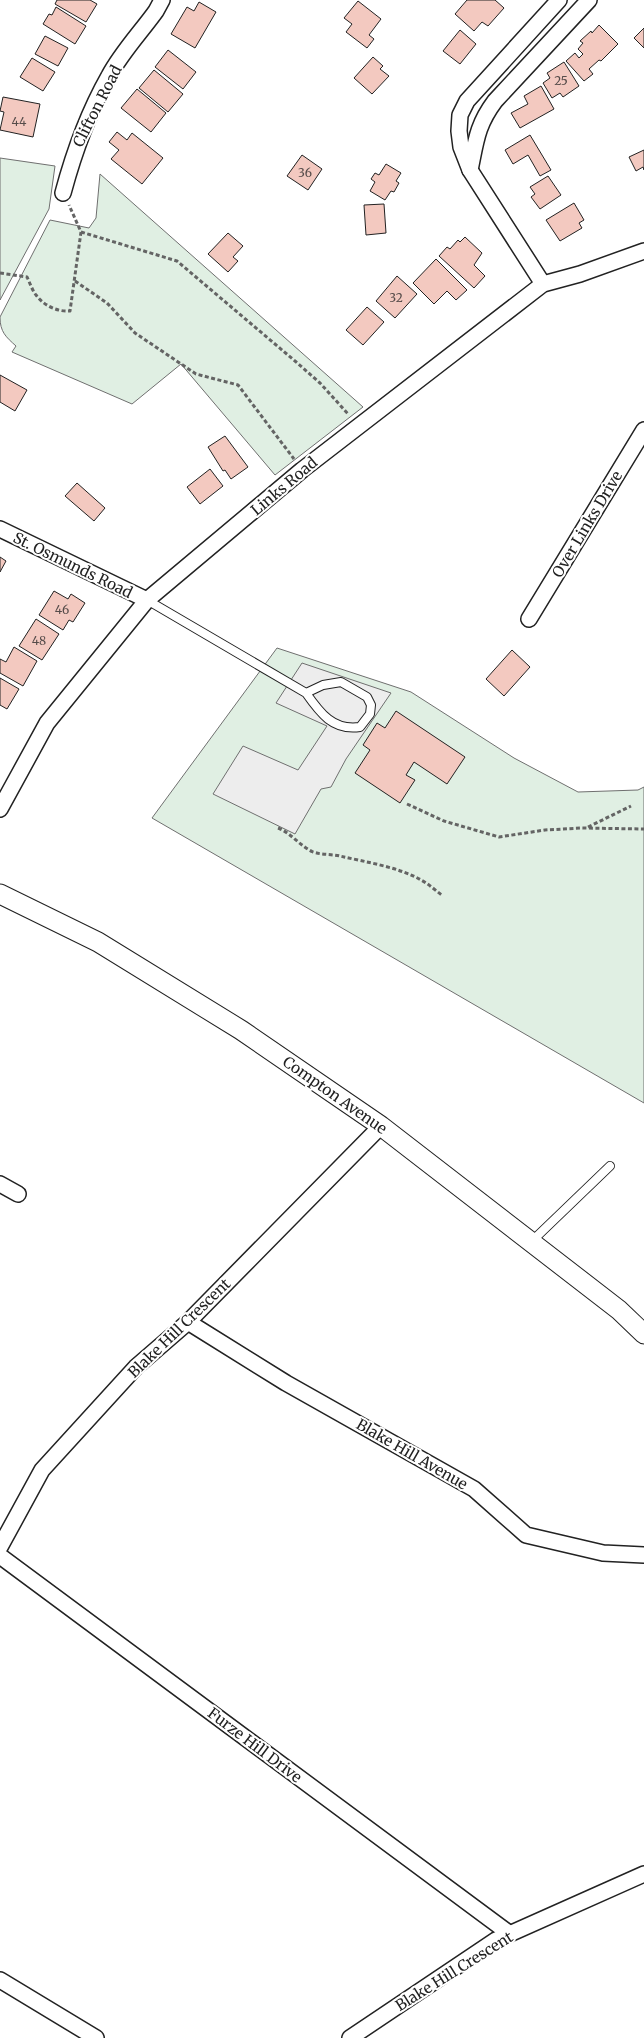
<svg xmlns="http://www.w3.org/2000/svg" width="644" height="2038" viewBox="0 0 644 2038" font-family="Merriweather,serif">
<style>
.green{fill:#e0efe3;stroke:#6f6f6f}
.parking{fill:#ededed;stroke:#6f6f6f}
.building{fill:#f3c9c0;stroke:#222}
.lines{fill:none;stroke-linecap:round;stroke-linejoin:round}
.service-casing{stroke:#222;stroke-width:10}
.minor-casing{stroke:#222;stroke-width:18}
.tertiary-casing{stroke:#222;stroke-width:21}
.path{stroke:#646464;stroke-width:3;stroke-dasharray:4 2.5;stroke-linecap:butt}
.service{stroke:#fff;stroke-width:8}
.minor{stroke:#fff;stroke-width:15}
.tertiary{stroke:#fff;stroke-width:19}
.labels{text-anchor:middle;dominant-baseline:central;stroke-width:4;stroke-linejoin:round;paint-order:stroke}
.number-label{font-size:12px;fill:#564c4a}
.street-label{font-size:15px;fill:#222;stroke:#fff}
</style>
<rect width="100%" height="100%" fill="#fff"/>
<g class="green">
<path d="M0 158 55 166 49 209 0 300Z"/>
<path d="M100 174 363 407 275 475 181 364 132 404 12 352 16 346C6 337 0 332 0 317L50 220 89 228 96 218Z"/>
<path d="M277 648 411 692 514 758 578 792 638 790 644 787V1103L152 818Z"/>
</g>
<path class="parking" d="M302 663 391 693 346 759 331 787 321 789 295 834 213 794 243 746 298 770 327 726 276 703Z"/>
<g class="building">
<path d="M57 0H90L97 4 86 22 55 4Z"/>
<path d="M467 0H495L504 8 488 26 482 22 474 31 455 14Z"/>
<path d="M358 1 381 19 369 35 374 39 367 48 346 32 352 24 344 18Z"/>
<path d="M199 2 216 12 195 48 171 34 187 7 194 11Z"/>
<path d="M56 7 86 26 75 44 43 24 49 14 52 15Z"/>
<path d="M599 25 618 44 601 61 599 60 589 69 593 74 584 81 566 61 575 53 579 58 583 54 578 49 583 43 580 41 591 31 592 33Z"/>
<path d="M644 28V48L634 38Z"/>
<path d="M460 30 476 44 460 64 443 51Z"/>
<path d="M45 36 68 48 58 66 35 54Z"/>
<path d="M168 50 196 72 183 89 155 67Z"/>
<path d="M373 57 383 66 380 69 389 76 372 94 354 78Z"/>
<path d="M32 58 55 72 43 91 20 77Z"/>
<path d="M564 62 579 86 563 97 560 93 552 98 543 83 550 78 547 73Z"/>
<path d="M154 70 183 94 168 112 139 88Z"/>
<path d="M541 86 554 109 520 128 511 113 528 104 524 96Z"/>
<path d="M137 89 166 113 151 132 121 108Z"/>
<path d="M3 97 40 104 33 137 0 130 4 112 0 111Z"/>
<path d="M117 132 127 140 132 133 163 158 142 184 111 159 119 150 109 142Z"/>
<path d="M530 135 551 170 540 176 528 155 513 164 505 150Z"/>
<path d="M644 150V170L643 167 636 171 629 157Z"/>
<path d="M302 155 322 169 308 190 287 176Z"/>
<path d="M386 164 401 173 396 181 399 183 394 192 391 191 385 200 370 191 375 182 371 179 375 173 379 175Z"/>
<path d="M548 176 561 195 540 209 531 197 535 194 530 187Z"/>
<path d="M574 203 584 220 579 223 582 228 560 241 546 220Z"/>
<path d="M384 204 386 233 366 235 364 205Z"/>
<path d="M228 233 243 246 233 257 238 261 228 272 208 254Z"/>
<path d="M465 237 482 253 474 265 485 276 474 288 439 256 447 247 450 249 458 240 460 242Z"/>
<path d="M436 259 467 290 456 300 447 291 434 304 413 283Z"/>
<path d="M397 276 417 294 395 318 376 301Z"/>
<path d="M367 307 384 322 363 345 346 330Z"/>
<path d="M0 375 27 390 15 411 0 402Z"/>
<path d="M225 436 248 467 231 479 225 470 223 471 208 447Z"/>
<path d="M210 469 223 486 200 504 187 487Z"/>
<path d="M77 483 105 508 94 521 65 496Z"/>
<path d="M0 557 6 561 0 572Z"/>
<path d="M54 591 68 599 71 594 85 603 73 622 69 620 63 630 39 615Z"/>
<path d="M36 619 59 634 42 660 19 646Z"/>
<path d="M14 647 37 661 23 686 0 673V659L6 662Z"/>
<path d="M512 650 530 667 504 696 486 679Z"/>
<path d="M0 678 19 689 7 709 0 705Z"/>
<path d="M396 711 465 757 447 784 414 762 406 775 415 780 400 803 355 773 370 750 363 745 377 723 385 728Z"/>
</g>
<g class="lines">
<defs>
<g id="service">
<path d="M147 600 306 693C320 713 333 731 360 727L370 714 371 705 367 697 341 682 323 685 306 693"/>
<path d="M531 1242 610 1166"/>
</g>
<g id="minor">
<path d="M470 170C476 141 477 125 495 101L589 0"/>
<path d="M63 193C74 152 88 113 109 76 121 53 141 32 156 11L162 0"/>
<path d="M543 284 470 170 461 147 459 131 460 115 467 101 559 0"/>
<path d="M0 529 147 600"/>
<path d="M529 619 644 430"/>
<path d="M0 809 47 723 147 600 302 470 543 284 580 274 644 251"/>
<path d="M0 1184 18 1194"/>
<path d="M188 1322 286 1383 474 1489 526 1535 603 1553 644 1555"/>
<path d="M0 1547 42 1470 136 1367 188 1322 381 1126"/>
<path d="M0 1556 510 1934"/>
<path d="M0 1980 96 2038"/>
<path d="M350 2038 496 1940 644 1874"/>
</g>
<path id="tertiary" d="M0 894 98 942 241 1030 381 1126 619 1310 644 1334"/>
</defs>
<use href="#service" class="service-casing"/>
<use href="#minor" class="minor-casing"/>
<use href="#tertiary" class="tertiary-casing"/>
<g class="path">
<path d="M81 232 177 261 295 361 320 383 349 415"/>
<path d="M0 273 27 277C30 283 32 290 36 295 44 306 58 312 70 311L81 232 69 205"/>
<path d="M75 281 107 303 135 333 196 374 238 385 294 459"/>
<path d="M407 804 444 821 499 837 545 830 582 828 644 829"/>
<path d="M588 827 631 806"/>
<path d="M278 828C291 833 300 846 313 852 322 855 331 854 340 856 365 862 399 867 421 880 429 884 436 891 443 896"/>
</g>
<use href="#service" class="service"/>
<use href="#minor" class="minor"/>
<use href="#tertiary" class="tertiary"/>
</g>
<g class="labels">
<g class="number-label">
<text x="561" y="80">25</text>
<text x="19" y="121">44</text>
<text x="305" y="172">36</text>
<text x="396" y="297">32</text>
<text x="62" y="609">46</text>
<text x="39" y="640">48</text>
</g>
<g class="street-label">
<text transform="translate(97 106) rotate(-63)">Clifton Road</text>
<text transform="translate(284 486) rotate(-40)">Links Road</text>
<text transform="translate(587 524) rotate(-59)">Over Links Drive</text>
<text transform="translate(73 565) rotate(26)">St. Osmunds Road</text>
<text transform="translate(335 1095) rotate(35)">Compton Avenue</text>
<text transform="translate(179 1328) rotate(-44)">Blake Hill Crescent</text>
<text transform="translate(412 1454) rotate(30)">Blake Hill Avenue</text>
<text transform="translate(255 1745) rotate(37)">Furze Hill Drive</text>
<text transform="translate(454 1971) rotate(-32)">Blake Hill Crescent</text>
</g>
</g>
</svg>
